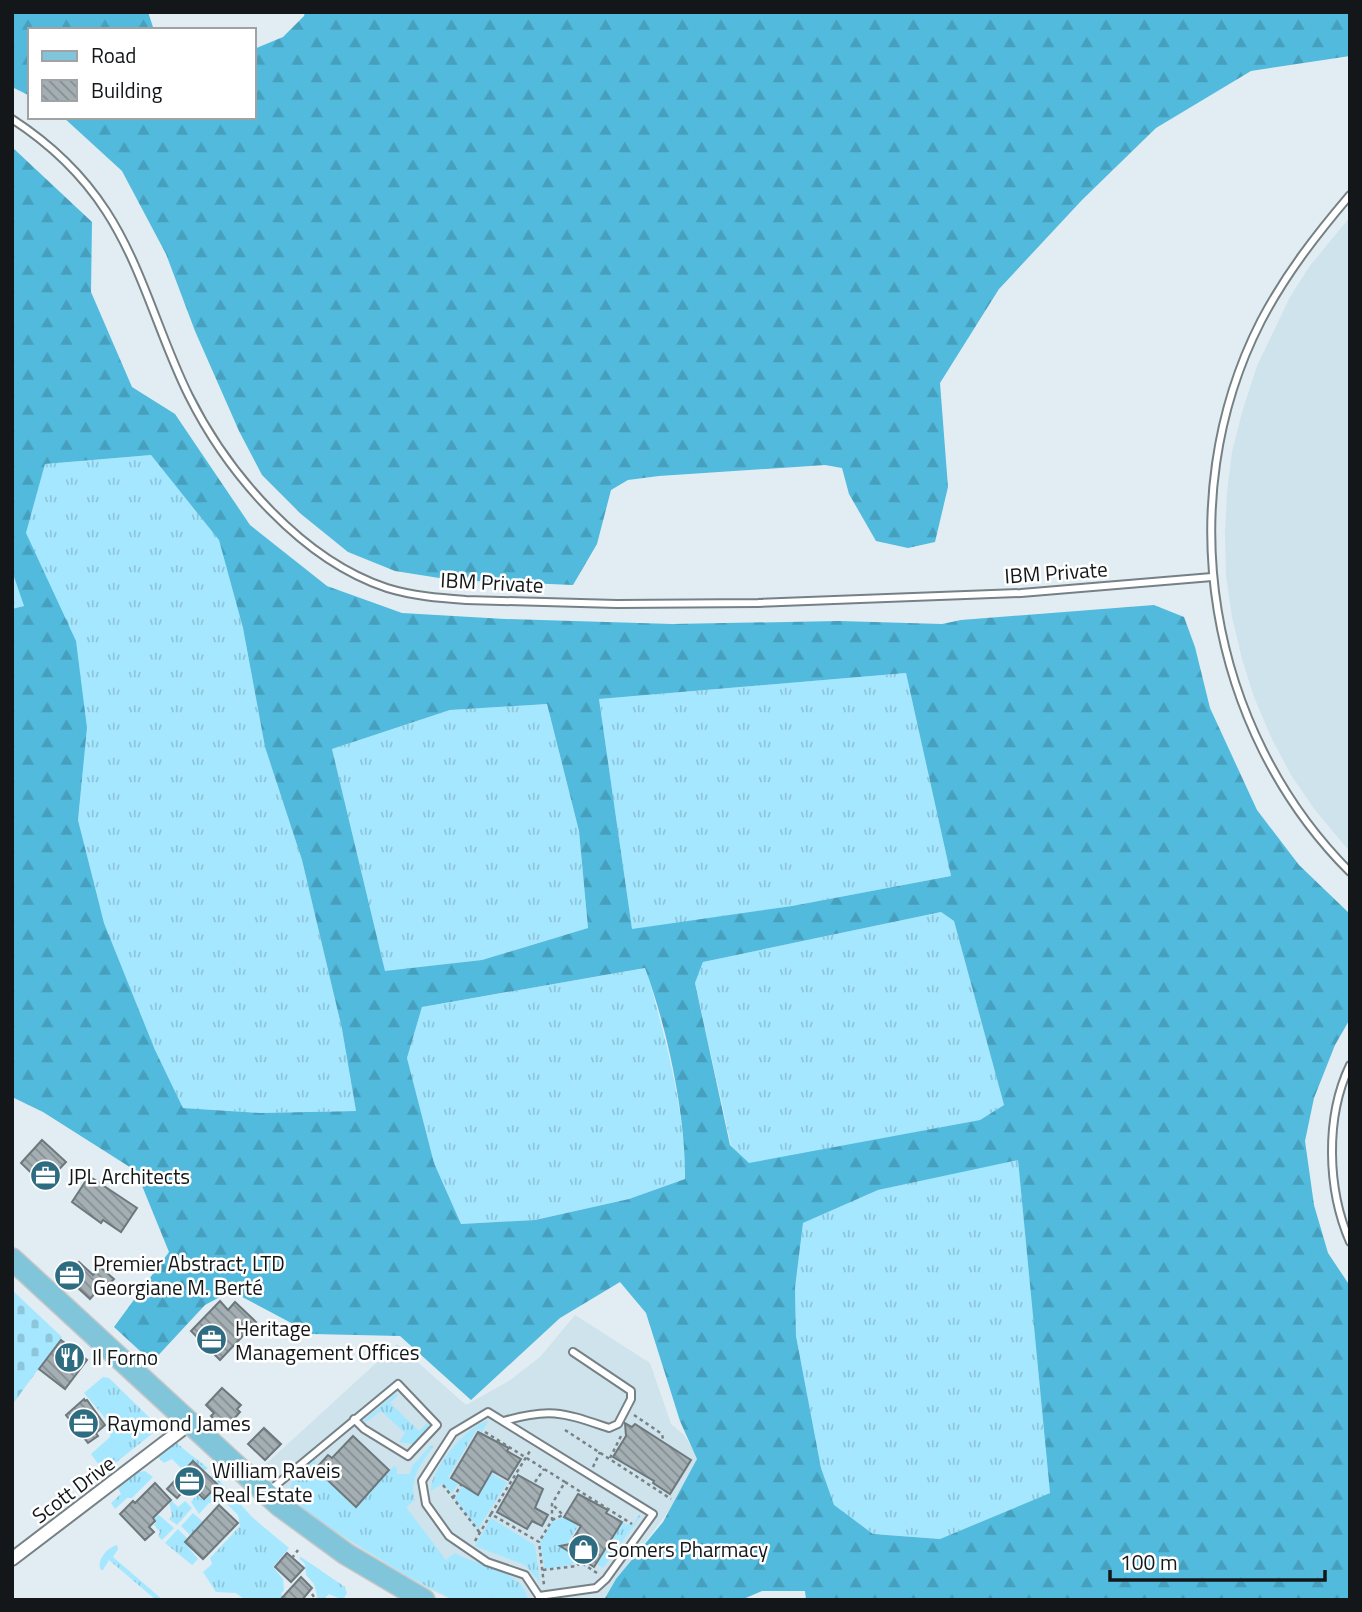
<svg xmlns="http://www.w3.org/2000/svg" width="1362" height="1612" viewBox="0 0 1362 1612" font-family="'Titillium Web',sans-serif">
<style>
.built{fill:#cee3eb}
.grass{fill:url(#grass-tufts)}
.forest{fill:url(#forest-firs);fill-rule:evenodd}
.cemetery{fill:url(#cemetery-stones)}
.building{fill:url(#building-back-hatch);stroke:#6d787d;stroke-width:2}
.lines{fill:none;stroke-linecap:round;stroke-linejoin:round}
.service-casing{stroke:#768185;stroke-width:10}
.minor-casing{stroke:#768185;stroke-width:16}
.primary-casing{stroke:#c6c7c8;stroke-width:24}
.path{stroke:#798185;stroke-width:2.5;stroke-dasharray:3.5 3.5;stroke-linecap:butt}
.service{stroke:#fff;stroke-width:6}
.minor{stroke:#fff;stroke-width:12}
.primary{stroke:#80c5d9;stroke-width:21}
.labels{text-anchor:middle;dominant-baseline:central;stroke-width:5;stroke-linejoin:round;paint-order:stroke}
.street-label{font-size:21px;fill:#131719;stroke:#fff}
.poi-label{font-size:21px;fill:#131719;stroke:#fff;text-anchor:start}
</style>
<defs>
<pattern id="grass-tufts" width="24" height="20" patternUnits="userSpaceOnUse" patternTransform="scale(1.75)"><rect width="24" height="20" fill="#a5e7ff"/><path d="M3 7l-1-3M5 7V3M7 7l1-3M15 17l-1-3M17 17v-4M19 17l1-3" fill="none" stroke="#8dc5da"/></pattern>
<pattern id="forest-firs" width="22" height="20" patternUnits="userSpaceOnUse" patternTransform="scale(1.75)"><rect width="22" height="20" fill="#51badd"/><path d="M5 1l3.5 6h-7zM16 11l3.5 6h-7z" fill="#469fbd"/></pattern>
<pattern id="cemetery-stones" width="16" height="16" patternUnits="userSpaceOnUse" patternTransform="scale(1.75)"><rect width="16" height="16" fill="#a5e7ff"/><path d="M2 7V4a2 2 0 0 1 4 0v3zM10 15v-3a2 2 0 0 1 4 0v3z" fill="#8dc5da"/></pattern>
<pattern id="building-back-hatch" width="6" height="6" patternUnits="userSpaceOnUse" patternTransform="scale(1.75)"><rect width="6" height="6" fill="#a4afb4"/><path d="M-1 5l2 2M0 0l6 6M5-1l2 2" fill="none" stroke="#848d92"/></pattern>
</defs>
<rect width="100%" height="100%" fill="#e1edf2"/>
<g class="built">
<path d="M1350 217V852L1315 810 1291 775 1271 737 1254 697 1242 659 1232 617 1226 576 1225 533 1227 493 1232 452 1243 409 1257 366 1290 297 1309 267Z"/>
<path d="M575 1315 650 1363 671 1424 684 1435 698 1458 671 1508 624 1570 610 1600H452L414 1582 321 1525 256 1473 397 1344 466 1405 509 1381 540 1357Z"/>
</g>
<g class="grass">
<path d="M151 455 219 539 243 628 265 747 302 860 342 1029 356 1111 260 1113 183 1108 155 1050 104 923 78 820 87 728 26 533 45 464Z"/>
<path d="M12 571 24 606 12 609Z"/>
<path d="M906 673 951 876 792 906 632 930 599 699Z"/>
<path d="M547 704 579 831 588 928 482 960 385 972 332 749 450 710Z"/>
<path d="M941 912 954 921 1004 1105 980 1120 749 1164 731 1145 695 983 703 962Z"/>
<path d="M646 968C665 1038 685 1106 685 1179L629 1199 535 1220 461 1224 434 1163 407 1058 422 1007Z"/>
<path d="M1018 1159 1050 1493 940 1539 873 1534 833 1505 821 1468 796 1336 795 1288 803 1223 878 1190Z"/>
<path d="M103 1377 109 1378 156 1424 153 1433 104 1472 91 1454 110 1437 111 1425 84 1393Z"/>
<path d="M396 1393 398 1395 390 1403 419 1431 427 1423 429 1426 413 1444 399 1442 405 1433 381 1411 366 1422 364 1420Z"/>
<path d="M488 1421 482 1432 477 1429 448 1477 458 1484 452 1493 442 1484 431 1491C430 1470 468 1424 488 1421Z"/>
<path d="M176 1442C186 1452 197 1459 208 1468L204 1471 194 1461 184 1471 172 1459 164 1463 158 1457Z"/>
<path d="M431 1445 433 1447C422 1462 408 1480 415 1500L406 1507 446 1560 455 1553C478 1567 523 1569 528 1600H454L448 1597 407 1576 319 1521 294 1500 290 1489 293 1478 317 1458 315 1463 318 1466 315 1469 327 1480 330 1478 344 1491 342 1495 354 1507 394 1466 397 1468V1474H410L412 1466Z"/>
<path d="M145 1471 153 1477 132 1498H127L115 1509 111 1503 121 1494 118 1488 139 1472Z"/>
<path d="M491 1473 507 1483 478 1529 455 1499 462 1486 478 1496Z"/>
<path d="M213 1474 230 1492 221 1502 209 1503 199 1514 191 1502 197 1495 203 1500 218 1485 210 1477Z"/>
<path d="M233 1496 253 1518 289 1548 273 1567 283 1579 284 1590 281 1594 288 1600H245L236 1593 216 1592 203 1572 212 1564 210 1558 240 1526 238 1515 226 1503Z"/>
<path d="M168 1497 178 1507 185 1501 192 1508 177 1525 169 1519 172 1515Z"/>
<path d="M193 1513 203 1522 200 1525 201 1527 190 1535 181 1526Z"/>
<path d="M159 1515 174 1528 162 1540 158 1536 160 1532 154 1525 156 1523 154 1519Z"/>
<path d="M639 1515 641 1516 603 1568 595 1563 622 1522 626 1525 634 1523Z"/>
<path d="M564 1517 578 1526 565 1547 577 1558 571 1565 545 1569 540 1543 552 1522Z"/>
<path d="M491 1518 535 1545 540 1582 525 1565 475 1546Z"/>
<path d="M178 1529 187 1538 184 1542 198 1559 192 1565 165 1543Z"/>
<path d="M117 1545 118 1549 113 1557 163 1600H156L109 1560 103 1570H101C96 1560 107 1548 117 1545Z"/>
<path d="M301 1557 345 1587 347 1593 343 1600 329 1594 323 1600H318L314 1584 306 1575 305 1564 299 1558Z"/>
</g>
<g class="forest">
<path d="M12 12H148L154 30H30V96L12 87Z"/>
<path d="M305 12H1350V56L1251 71 1156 128 1082 200 999 289 940 383 948 487 935 542 908 548 876 541 849 494 842 468 825 465 659 476 628 480 611 490 597 544 573 585 452 580 395 571 348 552 301 514 262 475 239 431 195 331 166 254 122 171 63 117H254V49L283 37 304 16Z"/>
<path d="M12 147 92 222 91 292 132 387 175 414 250 525 327 586 402 613 505 619 672 624 839 621 942 624 961 620 1154 605 1184 617 1195 647 1210 708 1257 810 1299 865 1350 914V1019L1335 1045 1314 1098 1305 1141 1314 1205 1328 1253 1350 1286V1600H806L805 1591H762L741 1600H604L616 1579 663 1522 697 1459 680 1421 646 1313 620 1282 560 1318 471 1400 400 1336 312 1334 231 1291 205 1305 152 1362 114 1327 169 1252 136 1171 43 1112 12 1097V609L24 606 12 571ZM151 455 219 540 243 628 265 747 302 860 342 1029 356 1111 260 1113 183 1108 155 1050 104 923 78 820 87 728 76 641 26 533 45 464ZM906 673 951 876 792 906 632 929 599 699ZM547 704 579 831 588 928 482 960 385 971 332 749 450 710ZM941 912 954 921 1004 1105 980 1120 749 1163 730 1145 695 983 703 962ZM645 968C667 1027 686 1116 685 1179L629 1199 535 1220 461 1224 434 1163 407 1058 422 1007ZM1018 1160 1050 1493 940 1539 873 1534 834 1505 821 1468 796 1336 795 1288 803 1223 878 1190Z"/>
</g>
<path class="cemetery" d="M12 1290 62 1337 12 1405Z"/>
<g class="building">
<path d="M42 1140 66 1162 44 1185 21 1163Z"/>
<path d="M89 1176 137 1208 121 1232 103 1220 101 1223 72 1202Z"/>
<path d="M79 1262 93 1275 100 1267 114 1279 106 1287 103 1284 90 1299 65 1276Z"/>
<path d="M220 1301 228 1310 235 1302 256 1322 220 1360 191 1331Z"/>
<path d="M61 1340 87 1360 65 1389 39 1369Z"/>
<path d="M222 1388 241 1405 237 1409 240 1412 225 1429 211 1416 214 1413 206 1405Z"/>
<path d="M84 1399 85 1401 87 1400 105 1425 96 1433 98 1436 88 1443 66 1415Z"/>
<path d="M625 1423 632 1427 635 1424 691 1460 670 1494 653 1483 654 1481 613 1457 626 1436Z"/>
<path d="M264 1428 281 1444 265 1460 248 1444Z"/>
<path d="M478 1432 509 1448 507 1451 521 1459 508 1480 492 1471 478 1495 451 1478Z"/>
<path d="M353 1436 389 1470 356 1507 318 1471 321 1468 318 1466 328 1455 332 1458Z"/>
<path d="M193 1461 218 1485 204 1499 189 1485 177 1498 167 1489Z"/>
<path d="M518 1475 543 1489 535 1508 548 1515 542 1526 532 1521 527 1529 497 1512Z"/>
<path d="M155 1483 171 1500 153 1518 155 1521 149 1527 154 1532 145 1540 120 1514 133 1501 135 1503Z"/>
<path d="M578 1494 608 1510 606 1513 622 1522 594 1567 560 1546 570 1544 581 1526 564 1517Z"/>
<path d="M219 1505 238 1523 203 1559 185 1542Z"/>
<path d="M287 1553 304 1568 291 1582 275 1567Z"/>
<path d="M301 1577 312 1588 302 1600H280Z"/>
</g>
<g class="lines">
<defs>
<g id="service">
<path d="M12 119C49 143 82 174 106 211 143 268 159 336 189 396 228 474 302 560 387 588 413 596 439 598 466 600L617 604 758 603 1021 593 1212 577"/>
<path d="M1350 195C1316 235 1285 275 1261 321 1169 501 1208 730 1350 872"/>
<path d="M1350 1065C1325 1117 1327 1189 1350 1242"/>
<path d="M504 1421C551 1407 564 1413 609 1428L618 1424 631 1399V1391L573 1352"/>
<path d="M270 1490 398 1384 437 1425 408 1456 364 1429 354 1419"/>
<path d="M539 1600V1596L525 1575 487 1562 449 1536 426 1504 422 1481 453 1433 488 1412 653 1514 606 1579 596 1588 539 1596"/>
</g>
<path id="minor" d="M12 1559 189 1424"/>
<path id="primary" d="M12 1259 279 1505 346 1554 424 1600"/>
</defs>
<use href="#service" class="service-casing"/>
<use href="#minor" class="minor-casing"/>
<use href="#primary" class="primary-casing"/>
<g class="path">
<path d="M634 1415 662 1434 663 1439"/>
<path d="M565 1430 671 1499"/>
<path d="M485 1432 565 1482 552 1504V1520L539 1542"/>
<path d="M610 1458 622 1434"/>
<path d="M593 1467 600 1452"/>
<path d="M535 1482 544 1469"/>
<path d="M565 1482 632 1524"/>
<path d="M443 1485 480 1533"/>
<path d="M453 1498 461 1485"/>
<path d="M491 1514 530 1451"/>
<path d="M552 1520 563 1515 552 1504"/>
<path d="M475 1541 491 1514 539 1542 544 1585"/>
<path d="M292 1558 298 1550"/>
<path d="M543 1570 577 1566 580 1562 597 1573"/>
<path d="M312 1594 316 1600"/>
</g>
<use href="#service" class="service"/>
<use href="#minor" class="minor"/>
<use href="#primary" class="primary"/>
</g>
<defs>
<symbol id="office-disc" viewBox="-11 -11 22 22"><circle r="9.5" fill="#2d6c81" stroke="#fff"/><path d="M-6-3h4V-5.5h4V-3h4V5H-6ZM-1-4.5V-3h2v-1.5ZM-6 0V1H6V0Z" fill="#fff"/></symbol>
<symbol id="restaurant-disc" viewBox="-11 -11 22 22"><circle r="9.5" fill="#2d6c81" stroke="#fff"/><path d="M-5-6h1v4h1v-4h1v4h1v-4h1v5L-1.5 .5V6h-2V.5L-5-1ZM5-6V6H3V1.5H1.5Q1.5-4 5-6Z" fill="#fff"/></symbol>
<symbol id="shop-disc" viewBox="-11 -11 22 22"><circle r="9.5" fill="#2d6c81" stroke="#fff"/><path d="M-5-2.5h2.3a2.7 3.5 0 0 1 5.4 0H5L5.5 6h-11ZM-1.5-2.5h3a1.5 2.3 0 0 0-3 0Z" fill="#fff"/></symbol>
</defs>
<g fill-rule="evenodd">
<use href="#office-disc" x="28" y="1158" width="35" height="35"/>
<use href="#office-disc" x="52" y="1258" width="35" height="35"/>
<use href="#office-disc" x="194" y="1322" width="35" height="35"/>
<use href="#restaurant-disc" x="52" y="1340" width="35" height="35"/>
<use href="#office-disc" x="66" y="1406" width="35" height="35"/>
<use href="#office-disc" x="172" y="1464" width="35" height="35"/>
<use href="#shop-disc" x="566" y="1532" width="35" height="35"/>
</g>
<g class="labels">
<g class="street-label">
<text transform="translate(1056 572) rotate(-4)">IBM Private</text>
<text transform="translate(492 582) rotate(3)">IBM Private</text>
<text transform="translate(73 1489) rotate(-37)">Scott Drive</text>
</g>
<g class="poi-label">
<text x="68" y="1176">JPL Architects</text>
<text x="93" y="1263">Premier Abstract, LTD<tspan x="93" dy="24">Georgiane M. Berté</tspan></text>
<text x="235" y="1328">Heritage<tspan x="235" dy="24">Management Offices</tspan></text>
<text x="92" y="1357">Il Forno</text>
<text x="107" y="1423">Raymond James</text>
<text x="212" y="1470">William Raveis<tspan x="212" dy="24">Real Estate</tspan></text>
<text x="607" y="1549">Somers Pharmacy</text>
</g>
</g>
<rect width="1362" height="1612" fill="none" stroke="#131719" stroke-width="28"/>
<rect x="28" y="28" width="228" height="91" fill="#ffffff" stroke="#a1a2a3" stroke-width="2"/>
<rect x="42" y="51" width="35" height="10" fill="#80c5d9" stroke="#a1a2a3" stroke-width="2"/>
<text x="91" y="63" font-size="21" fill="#131719">Road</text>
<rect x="42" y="80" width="35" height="21" fill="url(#building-back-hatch)" stroke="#a1a2a3" stroke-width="2"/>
<text x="91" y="98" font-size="21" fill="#131719">Building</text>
<path d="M1110 1570v10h215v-10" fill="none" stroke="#131719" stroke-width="3.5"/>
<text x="1120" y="1570" font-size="21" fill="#131719" stroke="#ffffff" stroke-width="5" paint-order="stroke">100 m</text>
</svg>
